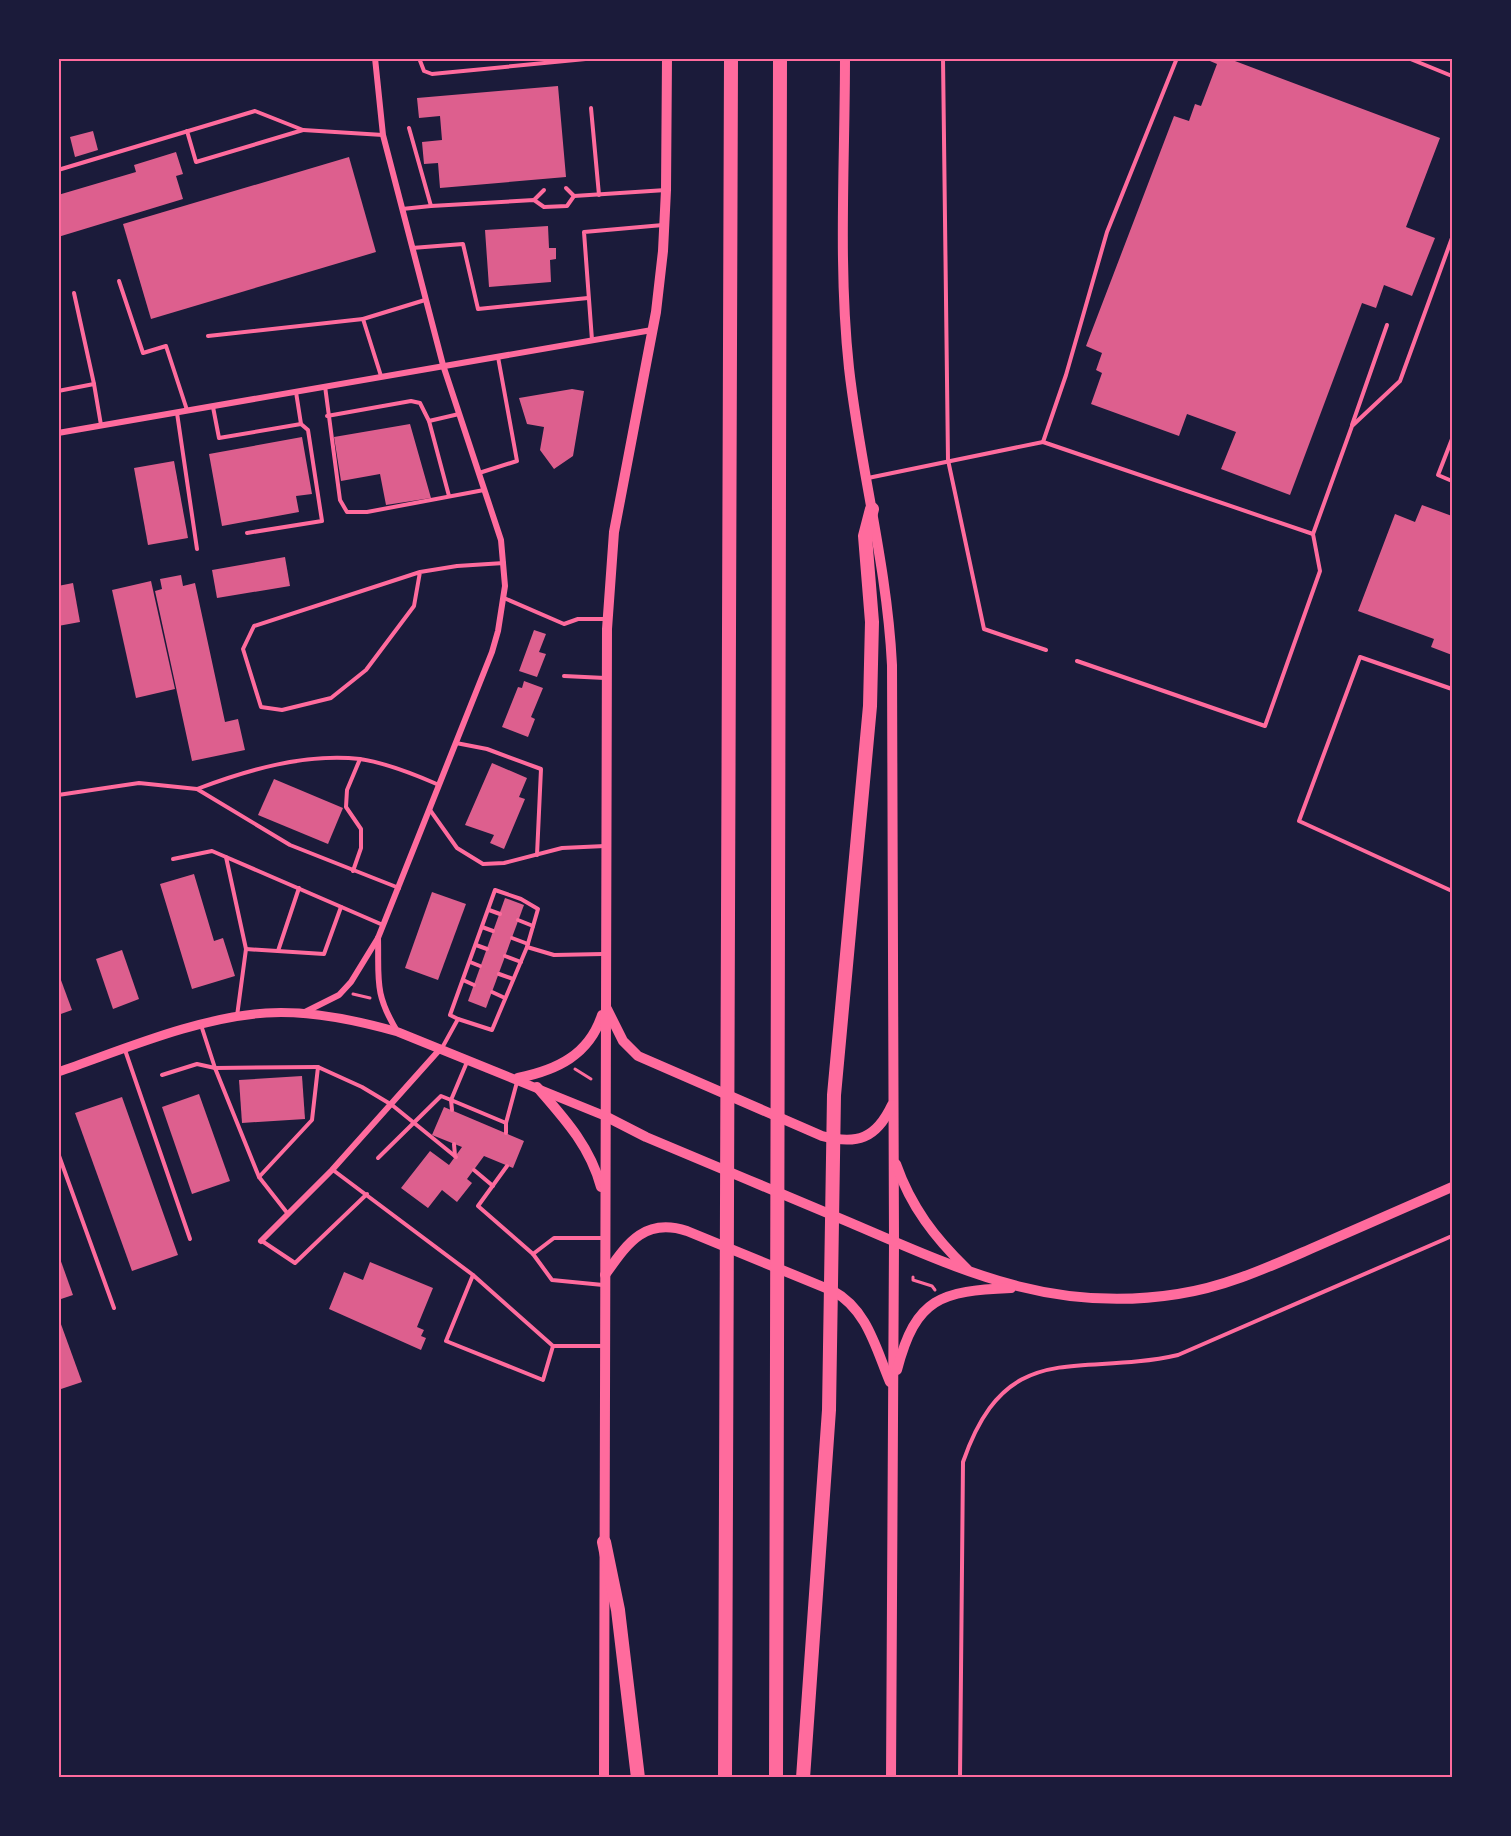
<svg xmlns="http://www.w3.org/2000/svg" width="1511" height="1836" viewBox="0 0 1511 1836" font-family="Jost,sans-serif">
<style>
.building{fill:#dd5f8e}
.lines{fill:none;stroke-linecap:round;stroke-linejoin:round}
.path{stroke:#ff6b9d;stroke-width:3}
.service{stroke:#ff6b9d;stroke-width:4}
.minor{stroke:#ff6b9d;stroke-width:6}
.tertiary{stroke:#ff6b9d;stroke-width:9}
.secondary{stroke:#ff6b9d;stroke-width:10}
.motorway{stroke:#ff6b9d;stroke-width:14}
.neatline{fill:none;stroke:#ff6b9d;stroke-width:2}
</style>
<rect width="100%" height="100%" fill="#1b1b3a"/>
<g class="building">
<path d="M1203 58H1227L1440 138 1406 227 1435 238 1412 296 1384 285 1376 308 1362 303 1290 495 1221 469 1236 432 1187 414 1179 436 1091 404 1102 373 1096 370 1102 353 1086 346 1174 116 1189 121 1195 104 1201 106 1217 64Z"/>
<path d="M558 86 566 177 440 188 438 163 424 164 422 142 442 140 440 116 419 118 417 98Z"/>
<path d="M93 131 98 150 75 157 70 137Z"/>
<path d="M176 152 183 174 176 176 183 199 58 237V195L136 172 134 165Z"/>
<path d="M349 157 376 252 151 319 123 224Z"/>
<path d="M548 226 549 248H556V259L550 260 551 282 489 287 485 230Z"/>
<path d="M572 389 584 391 573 456 554 469 540 450 544 427 527 424 519 398Z"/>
<path d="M410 424 431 498 386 505 380 474 341 481 334 437Z"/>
<path d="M302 437 312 494 296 496 299 512 222 526 209 454Z"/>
<path d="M174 461 188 538 148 545 134 468Z"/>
<path d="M1422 505 1452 516V655L1431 647 1434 639 1358 611 1395 514 1415 522Z"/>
<path d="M285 557 290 586 217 598 212 570Z"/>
<path d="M181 575 183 586 195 583 225 722 238 719 245 750 192 761 155 591 162 589 160 579Z"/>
<path d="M151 581 175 689 136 698 112 590Z"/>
<path d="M73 583 80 622 58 626V586Z"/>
<path d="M534 630 546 634 539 652 546 654 537 677 519 671Z"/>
<path d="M524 681 543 688 531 717 535 719 528 737 502 727 518 687 522 688Z"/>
<path d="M492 763 527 778 519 797 525 799 504 849 490 843 494 835 465 825Z"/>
<path d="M274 779 343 808 328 844 258 815Z"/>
<path d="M194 874 214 941 223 938 235 976 192 989 160 884Z"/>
<path d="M432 892 466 904 438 980 405 968Z"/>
<path d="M505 898 524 905 486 1008 468 1001Z"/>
<path d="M122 950 139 999 113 1009 96 959Z"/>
<path d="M58 972 72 1010 58 1015Z"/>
<path d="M302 1076 305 1119 242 1123 239 1080Z"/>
<path d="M199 1094 230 1181 192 1194 162 1107Z"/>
<path d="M122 1097 178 1255 132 1271 75 1113Z"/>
<path d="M444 1107 524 1141 513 1168 484 1156 467 1179 472 1183 457 1202 442 1190 428 1208 401 1188 430 1151 449 1165 462 1147 432 1135Z"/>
<path d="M58 1253 73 1295 58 1300Z"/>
<path d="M370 1262 433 1288 417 1327 424 1330 421 1336 426 1338 421 1350 329 1309 344 1272 363 1280Z"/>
<path d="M58 1316 82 1382 58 1390Z"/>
</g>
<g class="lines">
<g class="path">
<path d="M353 994 370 998"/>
<path d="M575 1069 591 1079"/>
<path d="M913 1277V1280L932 1286 935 1290"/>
</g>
<g class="service">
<path d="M419 58 424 71 432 74 596 58"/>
<path d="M943 58 948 460 984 629 1046 650"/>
<path d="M1408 58 1452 76"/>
<path d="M591 108 599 195"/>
<path d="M409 128 431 206 534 200 544 207 567 206 574 196"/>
<path d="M187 131 196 162 303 130"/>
<path d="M58 170 255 111 303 130 383 135"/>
<path d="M566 188 574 196 666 190"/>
<path d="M534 200 544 190"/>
<path d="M402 209 431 206"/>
<path d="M412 248 463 244 478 309 588 298"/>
<path d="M119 281 143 353 166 346 187 410"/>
<path d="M74 293 94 384"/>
<path d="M208 336 363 319"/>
<path d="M592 340 584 232 663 225"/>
<path d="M381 376 363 319 425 300"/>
<path d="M325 386 340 500 347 512H367L484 490"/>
<path d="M58 391 94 384 101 425"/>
<path d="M296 392 301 424"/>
<path d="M213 407 219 438 301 424 308 430 322 521 247 533"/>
<path d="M177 413 197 549"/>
<path d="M327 416 411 401 420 403 429 421 459 414"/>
<path d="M429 421 449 496"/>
<path d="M1352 425 1387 325"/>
<path d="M1452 439 1438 475 1452 481"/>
<path d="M1043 442 1313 534 1320 571 1265 726 1077 661"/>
<path d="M479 473 517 461 498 357"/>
<path d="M868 478 1043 442 1066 375 1107 232 1177 58"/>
<path d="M1313 534 1352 426 1400 381 1452 238"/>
<path d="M420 572 414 606 366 670 331 698 282 710 261 707 243 649 254 626 420 572 457 566 504 563"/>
<path d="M504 598 564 624 578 619H606"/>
<path d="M564 676 605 678"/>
<path d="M1452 689 1360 657 1299 821 1452 891"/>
<path d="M456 743 487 749 541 769 537 855"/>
<path d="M197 789C247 770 305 753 360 759 387 763 414 774 439 785"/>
<path d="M58 795 139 783 197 789 290 845 399 888"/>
<path d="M430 810 457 848 483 864 504 863 562 848 605 846"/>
<path d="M173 859 212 851 226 857"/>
<path d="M353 871 361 848V829L346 807 347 790 360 759"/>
<path d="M489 910 500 914"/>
<path d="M518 920 533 926"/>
<path d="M482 927 493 931"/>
<path d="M512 938 528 944"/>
<path d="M476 945 487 949"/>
<path d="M246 949 324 954 341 907"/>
<path d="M278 951 299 888"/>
<path d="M505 956 521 962"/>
<path d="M470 962 480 966"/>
<path d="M499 974 513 979"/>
<path d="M463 980 474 985"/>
<path d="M492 992 505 998"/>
<path d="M237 1016 246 949 226 857 383 925"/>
<path d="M458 1019 492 1030 527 947"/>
<path d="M201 1025 215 1068 259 1177 288 1214"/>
<path d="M442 1048 458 1019 450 1015 495 890 521 899 538 909 527 947 554 955 603 954"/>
<path d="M125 1050 190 1239"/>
<path d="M162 1075 197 1064 215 1068 318 1067"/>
<path d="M452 1110 451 1100 506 1123 517 1082"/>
<path d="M506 1123V1133"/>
<path d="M454 1144 455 1156"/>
<path d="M58 1153 114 1308"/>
<path d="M378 1158 441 1096 451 1100 467 1062"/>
<path d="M507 1166 478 1206 533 1254 552 1280 603 1285"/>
<path d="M333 1170 473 1275"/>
<path d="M474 1170 493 1186"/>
<path d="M259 1177 312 1120 318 1067 362 1087 392 1105 456 1157"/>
<path d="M262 1241 295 1263 367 1194"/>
<path d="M533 1254 554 1238H605"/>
<path d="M553 1346 543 1380 446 1341 473 1275 553 1346H604"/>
<path d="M960 1778 963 1462C1007 1335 1077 1378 1178 1355L1452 1236"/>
</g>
<g class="minor">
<path d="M58 433 652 330"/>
<path d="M378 938C379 980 374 993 397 1031"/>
<path d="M305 1012 339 995 351 982 378 938 492 652 498 631 505 586 501 540 443 365 426 300 383 135 375 58"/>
<path d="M261 1241 332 1170 441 1048"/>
</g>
<path class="tertiary" d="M58 1072C125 1049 195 1018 266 1013 310 1010 356 1020 398 1032L605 1116"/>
<g class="secondary">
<path d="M845 58C845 161 838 266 849 368 860 467 887 564 892 665L894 1242 891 1778"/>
<path d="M607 1009 623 1041 638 1056 822 1136C857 1145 876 1139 892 1105"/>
<path d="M518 1078C557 1070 589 1055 602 1015"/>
<path d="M537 1087C564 1118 590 1146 601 1187"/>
<path d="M605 1116 646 1137C714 1166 783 1194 851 1223 963 1271 1053 1314 1178 1294 1226 1287 1271 1266 1315 1247 1361 1227 1407 1207 1452 1187"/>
<path d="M896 1164C911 1207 935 1238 967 1269"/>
<path d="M605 1275C627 1244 644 1217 687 1231L833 1291C867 1309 876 1349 890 1382"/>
<path d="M897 1370C916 1297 941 1291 1011 1288"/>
<path d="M604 1778 607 629 614 532 656 312 663 251 666 190 667 58"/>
</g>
<g class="motorway">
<path d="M604 1542 618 1610 638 1778"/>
<path d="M725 1778 731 58"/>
<path d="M776 1778 780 58"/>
<path d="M803 1778 829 1410 834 1095 870 706 872 622 865 536 872 509"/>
</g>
</g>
<rect width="1511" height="1836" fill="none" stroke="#1b1b3a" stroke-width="120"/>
<rect x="60" y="60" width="1391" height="1716" class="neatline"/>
</svg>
